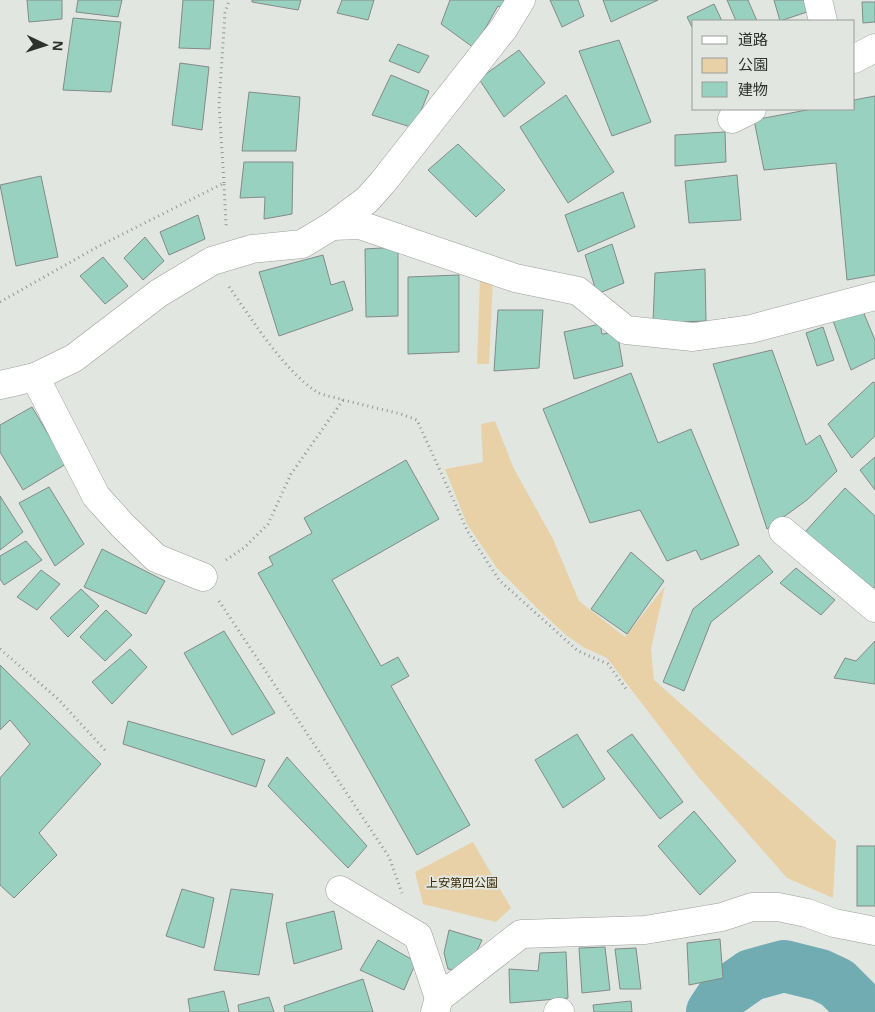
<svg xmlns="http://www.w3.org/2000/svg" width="875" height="1012" viewBox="0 0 875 1012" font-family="Arial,'Noto Sans JP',sans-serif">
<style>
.green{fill:#e9d1a7}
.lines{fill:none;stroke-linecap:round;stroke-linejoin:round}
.river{stroke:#71acb2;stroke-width:52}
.building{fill:#99d1c0;stroke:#838a88}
.street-casing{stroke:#999e99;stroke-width:29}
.path{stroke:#929692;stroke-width:3;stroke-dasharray:1 4;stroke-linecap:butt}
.street{stroke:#fff;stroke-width:28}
.labels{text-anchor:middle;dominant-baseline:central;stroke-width:4;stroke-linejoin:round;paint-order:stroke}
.park-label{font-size:12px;fill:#3e2c09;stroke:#e1e6e1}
</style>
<rect width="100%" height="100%" fill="#e1e6e1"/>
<g class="green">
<path d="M480 277 493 279 489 364H477Z"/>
<path d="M495 421 514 469 553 539 579 601 625 637 665 586 651 649 654 680 836 841 833 898 787 878 699 778 607 658 583 647 566 635 540 611 497 568 467 524 445 469 483 462 481 424Z"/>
<path d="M473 842 511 908 496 922 423 904 415 872Z"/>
</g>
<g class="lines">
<path class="river" d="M712 1012 724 994 751 975 784 966 820 975 837 983 855 1001 863 1012"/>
</g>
<g class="building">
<path d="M27 0H62V19L29 22Z"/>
<path d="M78 0H122L118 17 76 12Z"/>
<path d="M183 0H214L210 49 179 48Z"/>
<path d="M252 0H301L298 10 252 2Z"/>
<path d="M342 0H374L368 20 337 13Z"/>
<path d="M450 0H511L506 10 498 6 474 48 441 24Z"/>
<path d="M550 0H578L584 16 562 27Z"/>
<path d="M603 0H658L611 22Z"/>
<path d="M727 0H748L757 21H736Z"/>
<path d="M774 0H810L813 10 780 21Z"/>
<path d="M862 2H875V22L863 23Z"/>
<path d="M714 4 722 21H694V31L687 17Z"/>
<path d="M73 18 121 22 111 92 63 90Z"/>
<path d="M619 40 651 122 612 136 579 51Z"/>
<path d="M398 44 429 56 419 73 389 61Z"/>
<path d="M519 50 545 83 504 117 479 79Z"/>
<path d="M180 63 209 67 202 130 172 125Z"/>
<path d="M391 75 429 91 414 128 372 115Z"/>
<path d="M249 92 300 97 296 151H242Z"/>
<path d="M566 95 614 172 568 203 520 127Z"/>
<path d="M875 96V275L847 280 836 163 764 170 754 120 812 109H854V100Z"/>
<path d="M725 132 726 162 675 166V135Z"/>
<path d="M458 144 505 190 476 217 428 170Z"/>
<path d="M244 162H293L292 214 264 219 265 197 240 198Z"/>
<path d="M737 175 741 220 689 223 685 181Z"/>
<path d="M41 176 58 257 16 266 0 185Z"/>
<path d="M623 192 635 227 578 252 565 215Z"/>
<path d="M198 215 205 239 169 255 160 232Z"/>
<path d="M145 237 164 261 143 280 124 258Z"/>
<path d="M612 244 624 283 597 294 585 255Z"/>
<path d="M398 247V316L366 317 365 249Z"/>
<path d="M323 255 331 285 344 281 353 310 279 336 259 272Z"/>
<path d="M103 257 128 286 105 304 80 276Z"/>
<path d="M705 269 706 321 653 323 655 273Z"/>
<path d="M459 275V352L408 354V277Z"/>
<path d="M862 309 875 340V358L851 370 832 318Z"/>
<path d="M498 310H543L539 368 494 371Z"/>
<path d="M600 324 602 334 617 332 623 366 574 379 564 332Z"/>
<path d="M823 327 834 360 817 366 806 333Z"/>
<path d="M772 350 806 445 820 435 837 471 807 500 767 529 713 364Z"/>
<path d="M631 373 658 443 691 429 739 545 701 560 696 550 667 561 640 510 590 523 543 409Z"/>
<path d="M873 382 875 383V436L852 458 828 424Z"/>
<path d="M32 407 66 464 23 490 0 452V425Z"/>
<path d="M875 457V490L860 470Z"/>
<path d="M406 460 439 519 332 580 381 666 398 657 409 676 391 686 470 825 417 855 258 573 273 565 269 557 312 533 304 518Z"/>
<path d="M49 487 84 544 55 566 19 503Z"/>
<path d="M845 488 875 516V586L870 592 805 532Z"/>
<path d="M0 496 23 532 0 550Z"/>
<path d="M26 541 42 560 4 585 0 579V556Z"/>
<path d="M102 549 165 581 146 614 84 587Z"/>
<path d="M631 552 664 581 627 634 591 609Z"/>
<path d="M759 555 773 572 711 622 684 691 663 682 693 609Z"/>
<path d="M796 568 835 600 821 615 780 583Z"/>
<path d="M41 570 60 584 37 610 17 597Z"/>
<path d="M81 589 99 606 68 637 50 618Z"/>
<path d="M106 610 132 635 105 661 80 637Z"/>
<path d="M224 631 275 713 232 735 184 653Z"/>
<path d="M875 641V684L834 678 845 658 856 661Z"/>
<path d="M130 649 147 667 112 704 92 682Z"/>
<path d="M0 665 101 764 39 833 57 855 14 898 0 885V778L30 744 10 720 0 730Z"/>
<path d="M128 721 265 760 256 787 123 744Z"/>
<path d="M577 734 605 779 563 808 535 760Z"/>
<path d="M632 734 683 802 660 819 607 751Z"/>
<path d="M287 757 367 846 348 868 268 786Z"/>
<path d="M694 811 736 861 700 895 658 846Z"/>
<rect x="857" y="846" width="18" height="60"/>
<path d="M182 889 214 898 204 948 166 936Z"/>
<path d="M231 889 273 894 259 975 214 970Z"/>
<path d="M334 911 342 949 294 964 286 923Z"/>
<path d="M449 930 482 940 467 972 448 969 444 953Z"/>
<path d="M720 939 723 978 689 985 687 943Z"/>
<path d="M378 940 416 962 404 990 360 970Z"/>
<path d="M605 947 610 990 582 993 579 948Z"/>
<path d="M636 948 641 989H620L615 949Z"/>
<path d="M566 952 568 998 510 1003 509 969 538 971 540 953Z"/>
<path d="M363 979 373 1012H285L284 1006Z"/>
<path d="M224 991 229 1012H190L188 999Z"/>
<path d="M269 997 274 1012H239L238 1005Z"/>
<path d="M631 1001 632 1012H594L593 1005Z"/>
</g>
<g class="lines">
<defs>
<g id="street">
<path d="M818 0 823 21"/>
<path d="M854 59 875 48"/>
<path d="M732 119 752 109"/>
<path d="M332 226 360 225 515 278 578 291 626 330 693 337 751 329 875 296"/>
<path d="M35 377 96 496 123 526 156 558 203 577"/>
<path d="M0 385 35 377 74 358 159 293 212 261 252 249 302 244 332 226 367 200 383 182 504 28 521 0"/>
<path d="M783 531 875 608"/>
<path d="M340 890 418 936 439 998"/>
<path d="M435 1012 439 998 521 934 645 930 722 917 752 907H778L807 913 834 923 875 931"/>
<path d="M558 1012H560"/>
</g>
</defs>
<use href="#street" class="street-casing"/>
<g class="path">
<path d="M224 183 219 104 225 13 229 0"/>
<path d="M0 302 99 246 224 183 226 225 225 228"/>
<path d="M343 400 401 414 417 420 468 532 499 580 578 651 608 664 627 690"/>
<path d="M226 560 245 547 268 524 291 474 343 400C335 397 324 396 317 392 284 371 250 317 228 285"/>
<path d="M219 601 389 857 402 893"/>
<path d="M0 649 58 699 105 750"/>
</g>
<use href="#street" class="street"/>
</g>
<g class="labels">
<g class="park-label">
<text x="462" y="883">上安第四公園</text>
</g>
</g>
<rect x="692" y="20" width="162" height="90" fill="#e1e6e1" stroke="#9a9e9a"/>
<rect x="702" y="36" width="25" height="8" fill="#ffffff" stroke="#9a9e9a"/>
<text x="738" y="45" font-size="15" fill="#2f312f">道路</text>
<rect x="702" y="58" width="25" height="15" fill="#e9d1a7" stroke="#9a9e9a"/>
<text x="738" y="70" font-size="15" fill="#2f312f">公園</text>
<rect x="702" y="82" width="25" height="15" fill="#99d1c0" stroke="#9a9e9a"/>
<text x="738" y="95" font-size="15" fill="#2f312f">建物</text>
<g transform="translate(45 45) rotate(94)" stroke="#e1e6e1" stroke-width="4" paint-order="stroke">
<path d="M0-4L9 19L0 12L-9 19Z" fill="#2f312f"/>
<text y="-8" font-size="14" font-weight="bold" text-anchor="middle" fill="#2f312f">N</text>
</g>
</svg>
